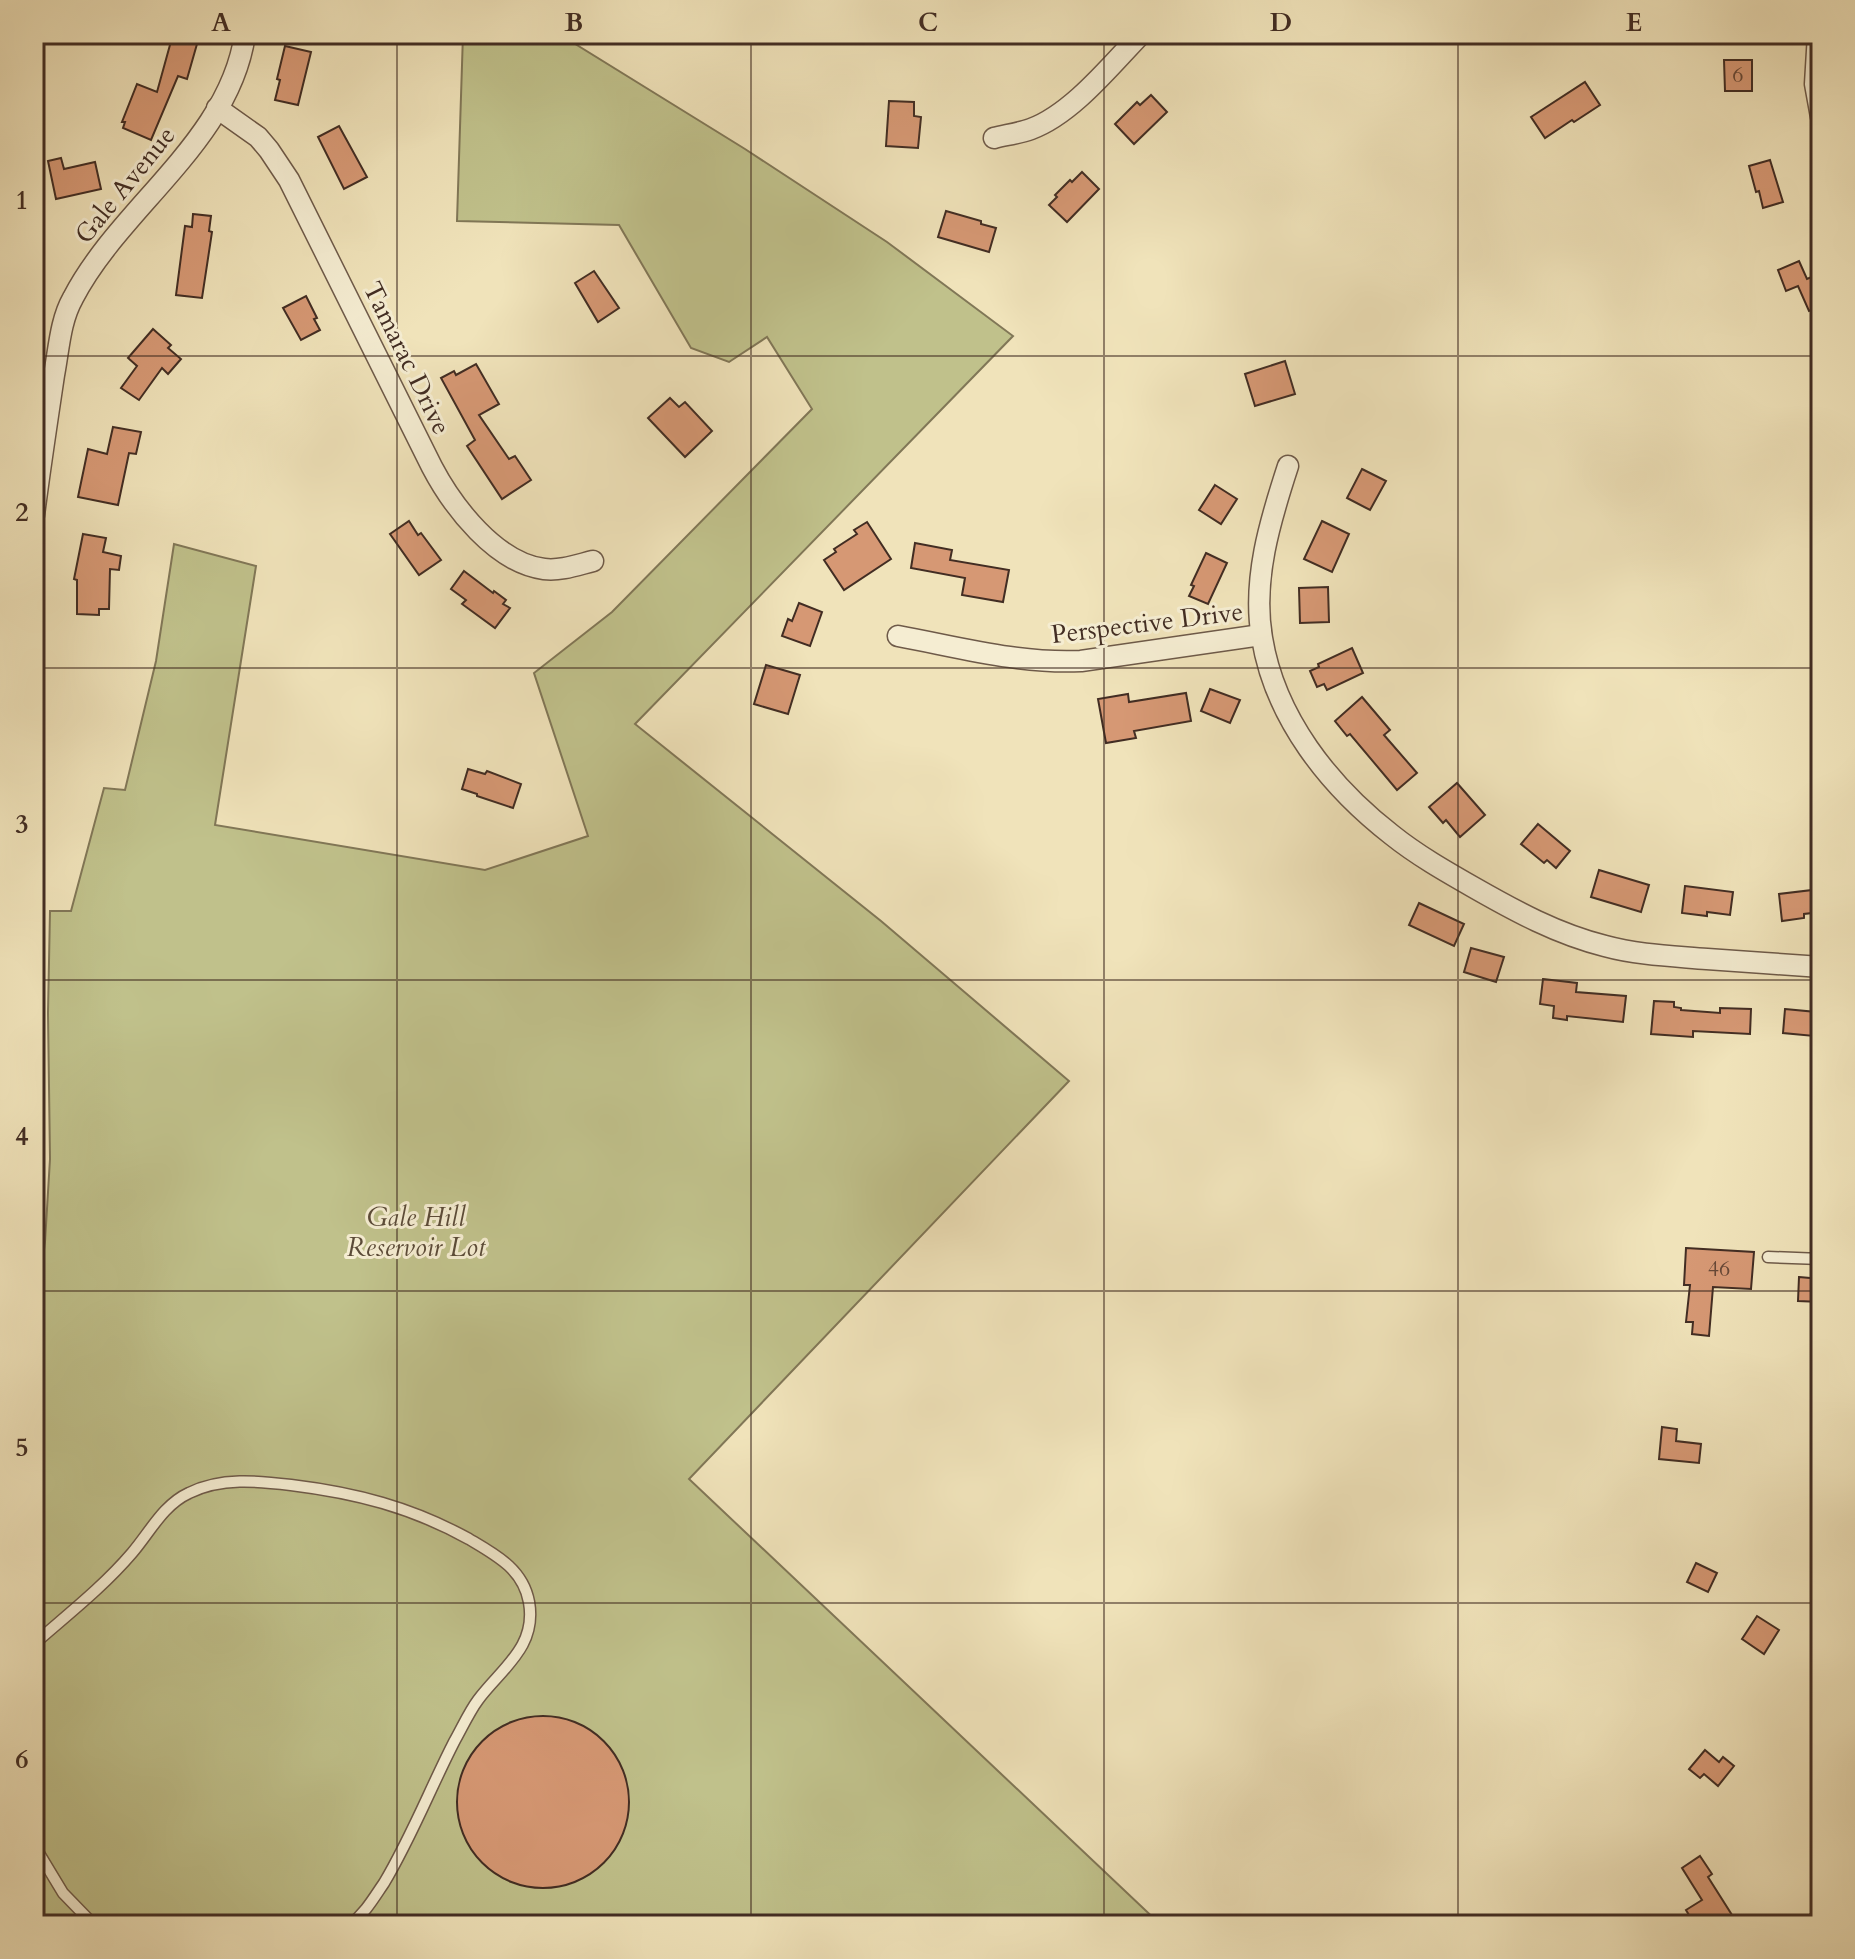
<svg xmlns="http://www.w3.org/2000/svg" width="1855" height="1959" viewBox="0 0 1855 1959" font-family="Cardo,serif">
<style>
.green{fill:#c0c18b;stroke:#817757;stroke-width:2}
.building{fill:#d69874;stroke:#422d23;stroke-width:2}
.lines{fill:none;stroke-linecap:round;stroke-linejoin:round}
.lane-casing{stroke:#6e5a49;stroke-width:13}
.street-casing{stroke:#6e5a49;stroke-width:23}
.secondary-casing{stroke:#422d23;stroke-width:31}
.lane{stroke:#f5edd2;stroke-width:10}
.street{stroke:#f5edd2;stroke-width:20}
.secondary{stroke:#f5edd2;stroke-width:28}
.grid{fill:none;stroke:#422d23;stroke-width:2;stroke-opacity:0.55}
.labels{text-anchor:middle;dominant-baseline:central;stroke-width:6;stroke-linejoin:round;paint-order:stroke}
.number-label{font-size:22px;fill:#674837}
.street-label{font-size:26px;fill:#422d23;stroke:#f5edd2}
.park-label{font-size:26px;font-style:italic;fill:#5b4b38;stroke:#f5edd2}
.neatline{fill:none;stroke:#422d23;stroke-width:3}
.grid-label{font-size:26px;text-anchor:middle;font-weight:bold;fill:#422d23}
</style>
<rect width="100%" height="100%" fill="#f0e3ba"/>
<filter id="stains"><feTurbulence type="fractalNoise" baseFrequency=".0025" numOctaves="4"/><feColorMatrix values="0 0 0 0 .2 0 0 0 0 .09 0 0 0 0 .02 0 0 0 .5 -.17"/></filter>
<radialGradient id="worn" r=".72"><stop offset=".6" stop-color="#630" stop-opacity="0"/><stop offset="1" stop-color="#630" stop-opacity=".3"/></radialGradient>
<path class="green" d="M463 34H559L745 149 887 242 1013 336 635 724 881 921 1069 1081 689 1479 1161 1925H34V1325L45 1242 50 1159 48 1013 50 911H71L104 788 125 790 156 661 174 544 256 566 215 825 485 870 588 836 534 673 612 612 812 409 767 337 729 362 691 348 619 225 457 221Z"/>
<g class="building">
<path d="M173 34H196L193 43 197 44 187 79 178 76 151 140 123 128 125 122H122L137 84 157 92Z"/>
<path d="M285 46 311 52 298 105 275 100 280 80 277 79Z"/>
<path d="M1724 60H1752V91H1725Z"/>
<path d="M1585 82 1600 105 1574 122 1572 120 1545 138 1531 117Z"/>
<path d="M1151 95 1167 112 1134 144 1115 124 1137 102 1140 105Z"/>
<path d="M889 101 914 102V116L921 117 918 148 886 146Z"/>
<path d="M339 126 367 177 344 189 318 137Z"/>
<path d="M61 158 64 169 95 162 101 189 56 199 48 161Z"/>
<path d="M1770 160 1783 202 1763 208 1759 191 1756 192 1749 166Z"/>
<path d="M1082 172 1099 189 1067 222 1049 205 1057 197 1055 195 1070 180 1072 182Z"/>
<path d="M946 211 981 221V224L996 228 989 252 938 237Z"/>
<path d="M193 214 211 216 209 231 212 232 202 298 176 295 185 226 192 227Z"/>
<path d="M1799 261 1807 279 1821 273V306L1809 311 1798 286 1786 291 1778 270Z"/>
<path d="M594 271 619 308 598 322 575 283Z"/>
<path d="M306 296 317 318 314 319 320 330 301 340 283 308Z"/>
<path d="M153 329 171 345 168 348 181 359 168 374 162 368 139 400 121 388 137 366 128 358Z"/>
<path d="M1285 361 1295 394 1255 406 1245 374Z"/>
<path d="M476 364 499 404 479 415 509 459 515 456 531 480 502 499 467 446 475 440 441 378 454 371 456 375Z"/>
<path d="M670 398 679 407 685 402 712 431 685 457 648 418Z"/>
<path d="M113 427 141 432 136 454 129 453 118 505 78 497 88 449 107 454Z"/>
<path d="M1362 469 1386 481 1370 510 1347 498Z"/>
<path d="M1215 485 1237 499 1221 524 1199 510Z"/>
<path d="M409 521 418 535 421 533 441 560 419 575 390 534Z"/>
<path d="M1322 521 1349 534 1332 572 1304 559Z"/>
<path d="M867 522 891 559 844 590 824 560 836 552 834 549 857 534 854 530Z"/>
<path d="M83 534 106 538 103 552 121 556 119 570 110 569 109 609H99V615L77 614V580L74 579Z"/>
<path d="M915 543 952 550 950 560 1009 570 1003 602 962 595 965 578 911 568Z"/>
<path d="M1206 553 1227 563 1208 604 1189 596 1194 586 1191 585Z"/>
<path d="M464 571 493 593 494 591 506 600 503 604 510 608 495 628 462 604 466 600 451 589Z"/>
<path d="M1328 587 1329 622 1300 623 1299 588Z"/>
<path d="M799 603 822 612 810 646 782 636 788 619 792 621Z"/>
<path d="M1352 648 1363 673 1327 690 1324 684 1317 687 1310 671 1319 667 1318 664Z"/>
<path d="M766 665 800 675 788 714 754 704Z"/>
<path d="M1210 689 1240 700 1230 723 1201 711Z"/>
<path d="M1186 693 1191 721 1134 731 1136 738 1106 743 1098 699 1128 694 1129 702Z"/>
<path d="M1362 697 1390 730 1384 735 1417 773 1397 790 1350 734 1347 736 1335 721Z"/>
<path d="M468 769 485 774 487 771 521 784 513 808 477 796V794L462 789Z"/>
<path d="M1457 783 1485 815 1460 837 1446 820 1443 823 1429 807Z"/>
<path d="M1538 824 1570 851 1556 868 1547 860 1544 863 1521 844Z"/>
<path d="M1599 870 1649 885 1641 912 1591 897Z"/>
<path d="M1685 886 1733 892 1730 915 1707 912V916L1682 913Z"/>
<path d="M1821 889V912L1804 914V918L1782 921 1779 894Z"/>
<path d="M1419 903 1464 924 1454 946 1409 925Z"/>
<path d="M1471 948 1504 957 1496 982 1464 972Z"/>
<path d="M1543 979 1577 983 1576 992 1626 996 1623 1022 1567 1016V1020L1553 1018 1554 1006 1540 1004Z"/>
<path d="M1654 1001 1674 1002V1007L1681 1008V1010L1720 1013V1008L1751 1009 1750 1034 1693 1031V1037L1651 1034Z"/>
<path d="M1785 1009 1816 1012 1814 1036 1783 1033Z"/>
<path d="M1686 1248 1754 1252 1751 1289 1713 1287 1709 1336 1692 1334 1693 1322H1686L1690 1285H1684Z"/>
<path d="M1799 1277 1821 1279V1302L1798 1301Z"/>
<path d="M1662 1427 1677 1429 1676 1441 1701 1444 1699 1463 1659 1459Z"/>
<path d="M1696 1563 1717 1573 1708 1592 1687 1582Z"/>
<path d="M1757 1616 1779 1630 1764 1654 1742 1639Z"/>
<circle cx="543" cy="1802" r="86"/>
<path d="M1705 1750 1719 1762 1723 1757 1734 1766 1718 1786 1704 1774 1700 1778 1689 1769Z"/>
<path d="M1700 1856 1712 1874 1708 1877 1732 1915 1716 1925H1695L1686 1910 1702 1900 1682 1868Z"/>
</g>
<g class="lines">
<defs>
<g id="lane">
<path d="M1768 1257 1821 1259"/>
<path d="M34 1644C67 1615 103 1587 132 1553 150 1532 163 1505 189 1493 221 1477 258 1481 291 1485 356 1493 411 1507 469 1539 496 1555 523 1569 529 1602 537 1647 502 1668 478 1700 469 1712 462 1728 454 1742 430 1789 411 1838 384 1883 373 1899 366 1912 350 1925"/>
<path d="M34 1845 63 1893 94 1925"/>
</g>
<g id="street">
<path d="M1818 34 1815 84 1821 117"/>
<path d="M217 108 258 137 269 150 289 180 432 467C453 507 496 563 544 569 561 571 577 565 593 561"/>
<path d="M994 138C1006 135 1020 133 1031 129 1072 114 1111 65 1141 34"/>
<path d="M1288 466C1270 521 1252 580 1262 638 1275 718 1329 786 1392 835 1417 855 1445 871 1473 887 1515 911 1557 934 1605 946 1638 955 1672 956 1707 959 1745 962 1783 964 1821 967"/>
<path d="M34 515C40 468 47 422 54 375 59 349 60 321 73 298 120 207 230 141 245 34"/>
<path d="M898 636C958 647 1019 664 1081 661L1261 635"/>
</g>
<path id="secondary" d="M1820 1925 1821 1924"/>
</defs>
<use href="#lane" class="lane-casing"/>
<use href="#street" class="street-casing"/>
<use href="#secondary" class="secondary-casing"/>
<use href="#lane" class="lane"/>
<use href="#street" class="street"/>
<use href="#secondary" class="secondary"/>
</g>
<path class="grid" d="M397 34V1925M751 34V1925M1104 34V1925M1458 34V1925M34 356H1821M34 668H1821M34 980H1821M34 1291H1821M34 1603H1821"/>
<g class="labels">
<g class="number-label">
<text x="1738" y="75">6</text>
<text x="1719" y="1269">46</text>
</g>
<g class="street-label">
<text transform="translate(125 185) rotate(-51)">Gale Avenue</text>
<text transform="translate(407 358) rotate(64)">Tamarac Drive</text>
<text transform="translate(1147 623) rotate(-7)">Perspective Drive</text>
</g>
<g class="park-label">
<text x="416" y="1217">Gale Hill<tspan x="416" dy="30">Reservoir Lot</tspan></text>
</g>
</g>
<rect width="1855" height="1959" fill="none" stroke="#f0e3ba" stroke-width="88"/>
<rect x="44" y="44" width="1767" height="1871" class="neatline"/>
<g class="grid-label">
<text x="221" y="31">A</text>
<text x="574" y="31">B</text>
<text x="928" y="31">C</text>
<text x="1281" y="31">D</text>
<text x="1634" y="31">E</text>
<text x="22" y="209">1</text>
<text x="22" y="521">2</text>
<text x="22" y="833">3</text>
<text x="22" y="1145">4</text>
<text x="22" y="1456">5</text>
<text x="22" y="1768">6</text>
</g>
<rect width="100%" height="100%" filter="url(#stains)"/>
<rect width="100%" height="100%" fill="url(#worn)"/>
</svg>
